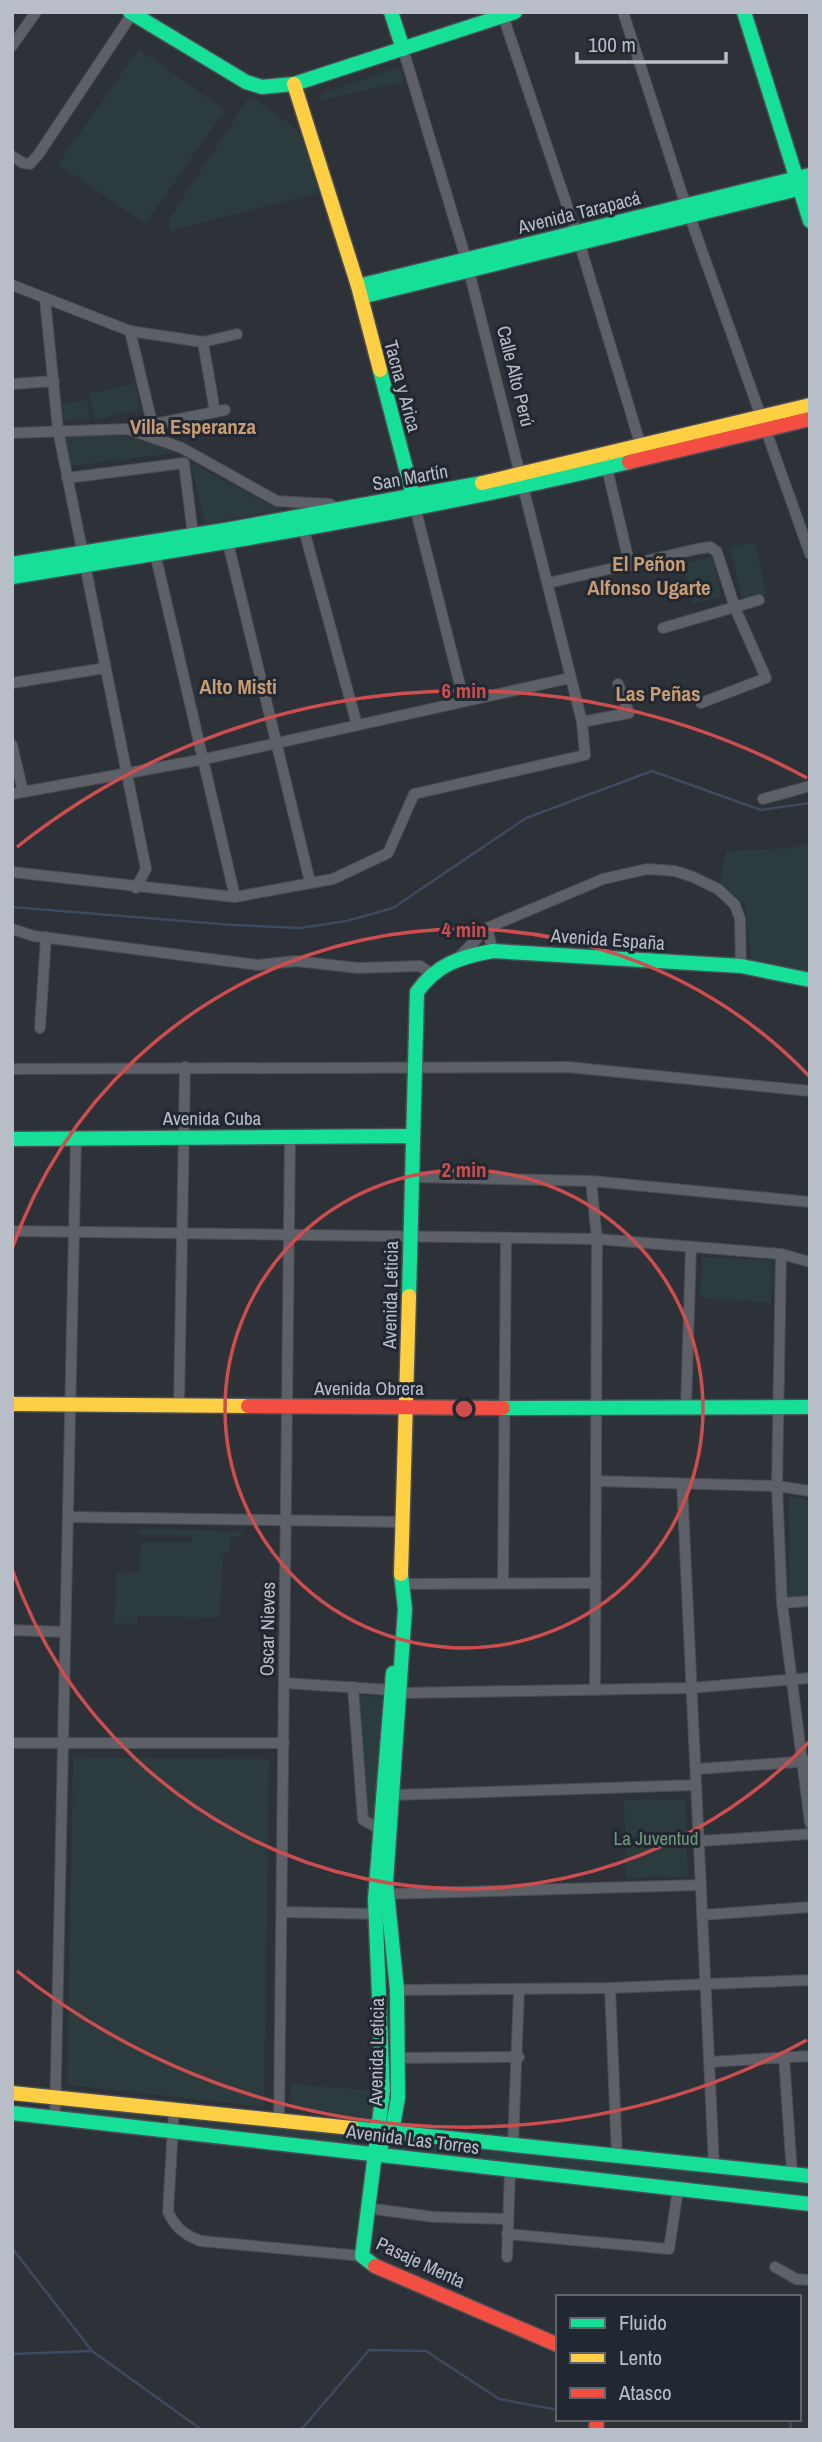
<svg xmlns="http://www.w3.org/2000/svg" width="822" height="2442" viewBox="0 0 822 2442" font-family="'Archivo Narrow',sans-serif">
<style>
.green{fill:#2b3b3e}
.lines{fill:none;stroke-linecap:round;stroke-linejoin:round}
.stream{stroke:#3e4a60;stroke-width:2.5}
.street-casing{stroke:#494c51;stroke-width:12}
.fast-casing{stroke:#4b4e55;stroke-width:17}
.slow-casing{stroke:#4b4e55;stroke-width:17}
.jam-casing{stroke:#4b4e55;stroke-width:17}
.street{stroke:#5d6066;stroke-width:10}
.fast{stroke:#16e098;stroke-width:14}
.slow{stroke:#ffcf43;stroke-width:14}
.jam{stroke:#f24e42;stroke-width:14}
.ring{fill:none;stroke:#ce4e50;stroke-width:3.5}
.labels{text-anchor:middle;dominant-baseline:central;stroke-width:6;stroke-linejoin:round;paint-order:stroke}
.street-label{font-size:19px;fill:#b8bec8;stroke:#212832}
.park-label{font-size:19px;fill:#72967c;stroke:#212832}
.neighbourhood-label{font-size:21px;font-weight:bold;fill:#c89b73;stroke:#212832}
.centre{fill:#ce4e50;stroke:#212832;stroke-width:3.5}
.ring-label{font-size:21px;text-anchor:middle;font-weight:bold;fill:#ce4e50;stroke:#212832;stroke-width:6;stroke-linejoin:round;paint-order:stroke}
</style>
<rect width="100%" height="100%" fill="#2d3138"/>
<g class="green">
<path d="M139 49 225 110 145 224 58 164Z"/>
<path d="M399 67 404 82 317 101 323 93Z"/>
<path d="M250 95 299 131 320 192 171 231 168 221Z"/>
<path d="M135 383 141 409 95 420 89 394Z"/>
<path d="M87 399 91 420 61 421 59 405Z"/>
<path d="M65 433 135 437 175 453 71 466Z"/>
<path d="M190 462 280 510 205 524Z"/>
<path d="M755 542 766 594 742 599 730 547Z"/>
<path d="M712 556 722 596 693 604 683 564Z"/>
<path d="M810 841V972L751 960 745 904 720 884 726 851 792 848Z"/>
<path d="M702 1257 772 1260 771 1303 700 1298Z"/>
<path d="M789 1496 810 1500V1595L789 1596Z"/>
<path d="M140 1529 243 1531 242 1535 231 1539 229 1551 224 1553 219 1618 137 1616V1624L114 1623 117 1572 139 1573 141 1542H192V1536L139 1534Z"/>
<path d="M359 1695 382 1697 374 1823 365 1820Z"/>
<path d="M73 1757 269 1759 264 2107 67 2085Z"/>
<path d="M685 1799 688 1877 626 1878 624 1800Z"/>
<path d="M291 2084 376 2091 374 2121 291 2109Z"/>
<path d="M64 2104 165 2115 158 2123 67 2113 62 2109Z"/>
<path d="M186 2117 360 2133 362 2137 354 2145 193 2127 185 2122Z"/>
<path d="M395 2137 810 2184V2197L395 2149 390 2144Z"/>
</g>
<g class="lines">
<g class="stream">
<path d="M12 907 232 925 300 928 347 921 393 908 526 818 652 771 761 810 810 803"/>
<path d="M12 2248 92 2351 202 2430"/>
<path d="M12 2354 92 2351"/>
<path d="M790 2419 791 2430"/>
<path d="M301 2430 369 2350 426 2351 499 2399 558 2410"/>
</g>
<defs>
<g id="street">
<path d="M623 12 686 206 810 554"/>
<path d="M503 16 576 232 643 453"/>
<path d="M12 46 36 12"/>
<path d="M12 156 23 163 30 164 38 155 132 14"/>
<path d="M12 285 130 331 203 342 237 334"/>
<path d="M45 299 58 430 146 869 136 888"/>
<path d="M130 331 152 423"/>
<path d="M203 342 215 412"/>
<path d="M12 384 54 381"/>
<path d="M129 429 225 410"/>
<path d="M12 433 128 429 182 448 277 501 330 504 338 510"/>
<path d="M606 464 630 566"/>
<path d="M67 478 184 463 193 535"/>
<path d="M415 507 464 701"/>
<path d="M302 523 357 725"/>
<path d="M227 539 310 882"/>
<path d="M154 549 235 897"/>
<path d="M548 583 697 549 710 547 717 552 735 608 766 678 701 703"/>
<path d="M663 628 759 600"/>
<path d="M12 683 105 668"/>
<path d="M582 722 629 713 618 684"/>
<path d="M12 745 23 792"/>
<path d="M12 794 205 759 570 678"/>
<path d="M763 799 810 786"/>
<path d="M12 872 235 897 333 879 388 853 414 794 585 755 582 722 466 259 403 49"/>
<path d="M487 928 493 951"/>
<path d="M12 929 34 936 258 965 296 961 358 968 420 966 429 972"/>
<path d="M460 956 487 928 603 879 647 869 675 871 693 877 718 889 735 905 740 919 741 966"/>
<path d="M40 1028 46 937"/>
<path d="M12 1069 568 1067 810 1091"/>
<path d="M412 1177 591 1181 810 1202"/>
<path d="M591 1181 597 1239 595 1690"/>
<path d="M12 1231 597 1239 781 1254 810 1262"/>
<path d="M781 1254 777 1486 782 1603 810 1823"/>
<path d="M179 1406 185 1067"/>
<path d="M686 1408 691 1247"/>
<path d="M596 1481 777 1486 810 1491"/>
<path d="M682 1484 714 2166"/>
<path d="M68 1517 403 1522"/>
<path d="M503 1583 506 1238"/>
<path d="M401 1584 596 1583"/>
<path d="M782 1603 810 1601"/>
<path d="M12 1630 65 1632"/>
<path d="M284 1683 392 1690 402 1693 690 1688 810 1678"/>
<path d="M353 1687 363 1820 380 1829"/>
<path d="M12 1743H284"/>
<path d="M697 1769 810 1761"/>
<path d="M394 1795 696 1785"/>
<path d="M699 1841 810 1834"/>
<path d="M383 1894 701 1885"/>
<path d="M282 1912 381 1914"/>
<path d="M702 1915 810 1907"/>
<path d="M610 1988 617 2156"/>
<path d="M397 1990 610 1988 810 1980"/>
<path d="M784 2057 792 2174"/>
<path d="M397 2058 519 2057"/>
<path d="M709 2062 810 2056"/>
<path d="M174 2110 168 2212C176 2228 184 2235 201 2241L362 2256"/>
<path d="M55 2118 76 1138"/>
<path d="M279 2121 290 1137"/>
<path d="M513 2144 519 1990"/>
<path d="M367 2208 434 2217 508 2219"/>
<path d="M507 2234 669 2249 678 2189"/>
<path d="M507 2257 510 2170"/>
<path d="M775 2267 796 2279 810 2280"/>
</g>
<g id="fast">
<path d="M130 12 246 82 262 87 294 84 515 12"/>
<path d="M391 12 403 49"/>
<path d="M744 12 810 221"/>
<path d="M358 286 810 175"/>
<path d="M361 297 810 186"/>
<path d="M380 370 415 503"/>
<path d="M12 564 225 530 482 483"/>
<path d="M12 577C218 544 425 511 629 462"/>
<path d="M12 1139 413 1136"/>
<path d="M409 1296 417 992C437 964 460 957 493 951L741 966 810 980"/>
<path d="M503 1408 810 1407"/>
<path d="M12 2113 810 2204"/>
<path d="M352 2128 810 2176"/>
<path d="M374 2154 392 2131 398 2098 397 1990 386 1882 405 1609 401 1574"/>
<path d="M375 2266 362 2256 383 2091 375 1900 393 1673"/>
</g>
<g id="slow">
<path d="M294 84 358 286 380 370"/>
<path d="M482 483 810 405"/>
<path d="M12 1404 248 1406"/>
<path d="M401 1574 409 1296"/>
<path d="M12 2093 352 2128"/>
</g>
<g id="jam">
<path d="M629 462 810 419"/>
<path d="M248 1406 503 1408"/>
<path d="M375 2266 558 2345"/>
<path d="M596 2430 597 2419"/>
</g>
</defs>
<use href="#street" class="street-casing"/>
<use href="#fast" class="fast-casing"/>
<use href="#slow" class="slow-casing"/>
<use href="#jam" class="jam-casing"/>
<use href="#street" class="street"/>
<use href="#fast" class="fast"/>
<use href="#slow" class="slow"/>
<use href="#jam" class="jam"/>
</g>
<g class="ring">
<circle cx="464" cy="1409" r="239"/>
<path d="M809 1742A479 479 0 0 1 12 1569M12 1249A479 479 0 0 1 809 1076"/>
<path d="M807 2040A718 718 0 0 1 17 1971M17 847A718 718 0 0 1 807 778"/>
</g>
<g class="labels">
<g class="street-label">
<text transform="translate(579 212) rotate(-14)">Avenida Tarapacá</text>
<text transform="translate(516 376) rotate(76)">Calle Alto Perú</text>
<text transform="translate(403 386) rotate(75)">Tacna y Arica</text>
<text transform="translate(410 477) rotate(-10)">San Martín</text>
<text transform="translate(608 939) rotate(4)">Avenida España</text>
<text x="212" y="1118">Avenida Cuba</text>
<text transform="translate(390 1295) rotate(-89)">Avenida Leticia</text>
<text x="369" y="1388">Avenida Obrera</text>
<text transform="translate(267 1629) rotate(-89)">Oscar Nieves</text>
<text transform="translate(376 2052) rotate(-89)">Avenida Leticia</text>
<text transform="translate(413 2139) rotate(7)">Avenida Las Torres</text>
<text transform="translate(421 2262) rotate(25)">Pasaje Menta</text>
</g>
<g class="park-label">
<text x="656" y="1838">La Juventud</text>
</g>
<g class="neighbourhood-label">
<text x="193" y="426">Villa Esperanza</text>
<text x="649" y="563">El Peñon<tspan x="649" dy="24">Alfonso Ugarte</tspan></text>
<text x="238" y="686">Alto Misti</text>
<text x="658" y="693">Las Peñas</text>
</g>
</g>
<circle cx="464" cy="1409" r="10" class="centre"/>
<g class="ring-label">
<text x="464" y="698">6 min</text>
<text x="464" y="937">4 min</text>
<text x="464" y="1177">2 min</text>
</g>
<rect width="822" height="2442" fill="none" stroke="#b8bec8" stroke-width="28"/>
<rect x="556" y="2295" width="245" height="126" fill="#212832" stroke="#5d646e" stroke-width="2"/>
<rect x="570" y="2318" width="35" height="10" fill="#16e098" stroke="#5d646e" stroke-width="2"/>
<text x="619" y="2330" font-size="21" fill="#b8bec8">Fluido</text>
<rect x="570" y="2353" width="35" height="10" fill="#ffcf43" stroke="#5d646e" stroke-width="2"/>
<text x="619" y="2365" font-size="21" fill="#b8bec8">Lento</text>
<rect x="570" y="2388" width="35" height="10" fill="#f24e42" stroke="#5d646e" stroke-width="2"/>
<text x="619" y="2400" font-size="21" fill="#b8bec8">Atasco</text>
<path d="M577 52v10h149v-10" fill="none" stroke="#b8bec8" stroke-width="3.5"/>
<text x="588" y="52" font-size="21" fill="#b8bec8" stroke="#212832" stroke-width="5" paint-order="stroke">100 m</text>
</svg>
